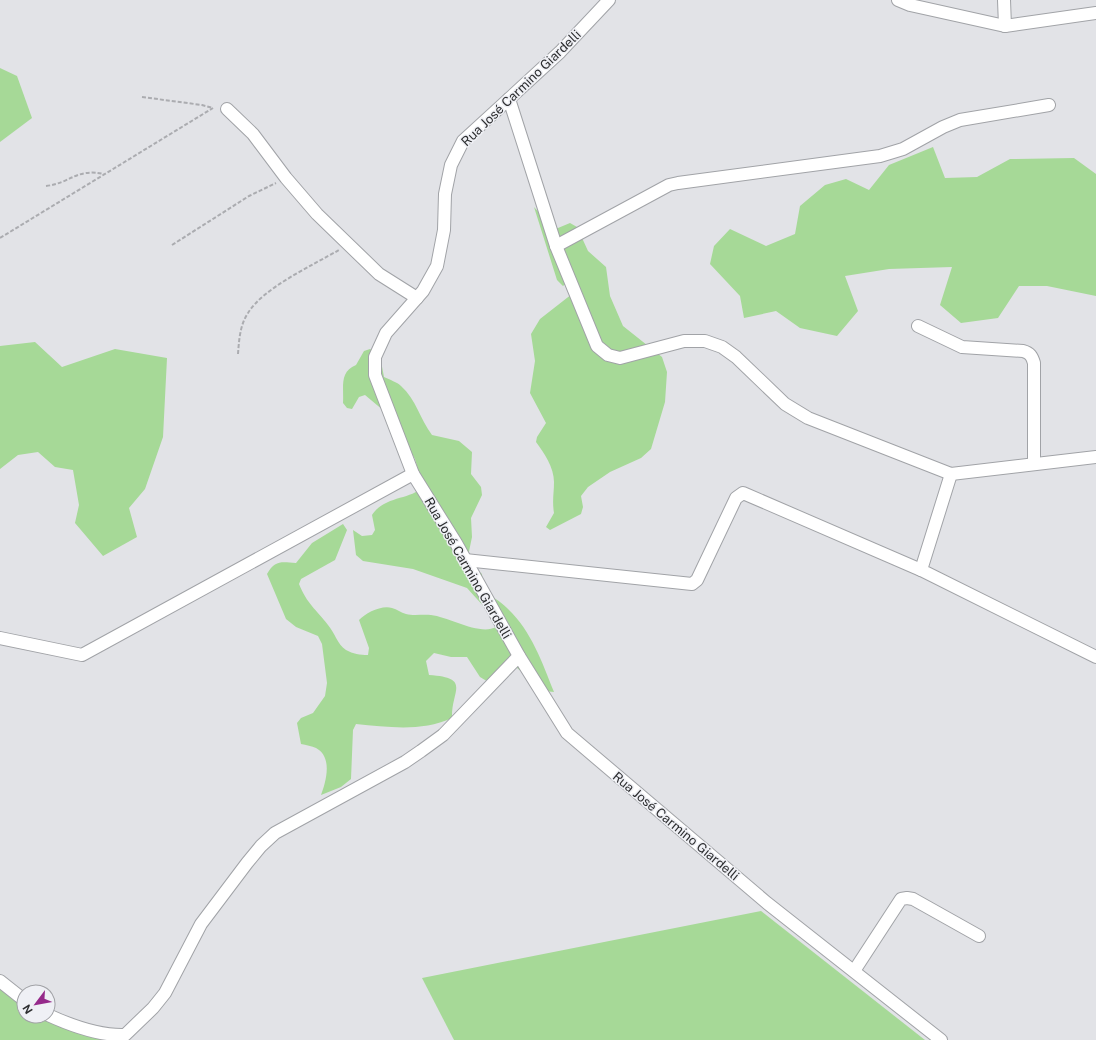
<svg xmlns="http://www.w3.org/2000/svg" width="1096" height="1040" viewBox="0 0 1096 1040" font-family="'Public Sans',sans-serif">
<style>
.green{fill:#a6d997}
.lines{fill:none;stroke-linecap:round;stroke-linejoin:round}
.minor-casing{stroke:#a1a3a7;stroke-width:14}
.path{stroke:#abacb0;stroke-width:2;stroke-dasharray:4 2;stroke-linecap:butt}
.minor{stroke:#fff;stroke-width:12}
.labels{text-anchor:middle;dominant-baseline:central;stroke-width:3;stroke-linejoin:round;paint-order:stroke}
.street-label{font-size:13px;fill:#2d2e30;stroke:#eff0f5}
</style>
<rect width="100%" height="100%" fill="#e2e3e7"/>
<g class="green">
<path d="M0 68 17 76 32 118 0 142Z"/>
<path d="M933 147 945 178 977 177 1010 159 1074 158 1096 174V296L1047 286H1019L998 318 961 323 940 305 952 267 889 269 845 276 858 311 837 336 800 328 776 311 744 318 740 296 710 264 714 246 730 229 766 246 795 234 800 206 825 185 846 179 869 190 889 165Z"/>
<path d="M534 207 553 228H558L570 223 577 227 588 251 606 267 610 296 623 326 662 357 667 372 665 402 651 449 641 458 610 472 588 487 581 496 583 507 581 514 550 530 546 527 554 513C552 501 554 493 554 482 554 467 544 453 536 442L537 437 546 423 530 393 535 361 531 334 540 319 572 294 571 279 563 286 557 280Z"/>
<path d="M35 342 62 367 115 349 167 358 163 437 145 489 129 508 137 537 103 556 75 523 79 505 73 470 55 467 38 452 18 455 0 469V346Z"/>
<path d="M370 349 380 356 384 377C390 380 397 382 401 386 416 399 420 419 432 435L459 441 472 452 471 474 481 487 482 495 471 518 472 537 467 561 482 574C483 599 491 592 507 608 531 630 542 662 554 692L545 691 511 663 490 683 480 677 467 657H451L434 653 426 661 429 675C472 678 451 690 452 718 421 732 389 727 356 724L353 730 351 779 341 787 321 795C326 782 333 757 316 748 312 746 306 745 301 744L297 723 301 718 313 713 325 696 327 683 322 644 318 636 296 627 286 619 267 574C275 560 281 562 296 563L312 543 343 524 347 530 335 560 301 579 299 584C307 604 316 609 328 625 335 633 337 644 346 650 353 654 360 655 368 655L369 648 359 620C366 613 381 605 392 608 397 609 401 613 406 614 414 616 423 614 431 615 449 617 480 636 496 627V620L467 588 413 569 363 561 356 555 353 530 362 536 372 535 375 530 372 515C384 496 410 500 423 487L415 459 390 416 365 395 359 397 352 409 347 408 343 403C344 387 339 372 356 365L364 351Z"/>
<path d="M761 911 925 1040H454L422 978Z"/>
<path d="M0 981 24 1000V1016H48L122 1040H0Z"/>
</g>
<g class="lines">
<defs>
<g id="minor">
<path d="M609 0 560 52 463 141 451 165 445 194 444 230 437 266 423 291 386 333 375 357V375L413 474 456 543 519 656 567 733 767 903 941 1040"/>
<path d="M898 0 910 5 1005 26 1096 13"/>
<path d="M1004 0 1005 26"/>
<path d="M509 99 556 246 597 346 608 355 620 358 684 341H705L722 347 736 357 785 404 808 418 951 474 1096 457"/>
<path d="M227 109 253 134 286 178 317 214 379 274 417 298"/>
<path d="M556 246 669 185 678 183 880 156 903 149 943 127 960 120 1049 105"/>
<path d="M918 326 962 347 1023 351C1030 353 1032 356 1034 363V464"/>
<path d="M951 474 921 570 1096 657"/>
<path d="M465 560 692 584 697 580 736 498 743 493 921 570"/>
<path d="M0 638 82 655 413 474"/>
<path d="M854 971 901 899 907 898 913 899 979 936"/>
<path d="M0 981 24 1000"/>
<path d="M48 1015C72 1026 99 1036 125 1035L153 1008 165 993 201 924 247 863 261 846 275 833 405 762 421 751 443 735 519 656"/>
</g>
</defs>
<use href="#minor" class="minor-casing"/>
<g class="path">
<path d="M142 97 202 105 213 108"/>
<path d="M46 186C71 183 76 168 104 174"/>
<path d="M0 238 213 108"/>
<path d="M172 245 249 196 276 183"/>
<path d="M238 354C239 340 240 325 248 313 263 288 313 265 339 250"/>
</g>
<use href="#minor" class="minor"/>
</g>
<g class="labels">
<g class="street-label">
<text transform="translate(521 88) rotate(-44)">Rua José Carmino Giardelli</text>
<text transform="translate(468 568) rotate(60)">Rua José Carmino Giardelli</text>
<text transform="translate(676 826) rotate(40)">Rua José Carmino Giardelli</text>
</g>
</g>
<g transform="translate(36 1004) rotate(238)"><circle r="19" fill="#eff0f5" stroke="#a1a2a6"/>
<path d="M0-3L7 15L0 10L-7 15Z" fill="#962a8b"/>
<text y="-6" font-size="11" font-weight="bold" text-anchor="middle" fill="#2d2e30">N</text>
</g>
</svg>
